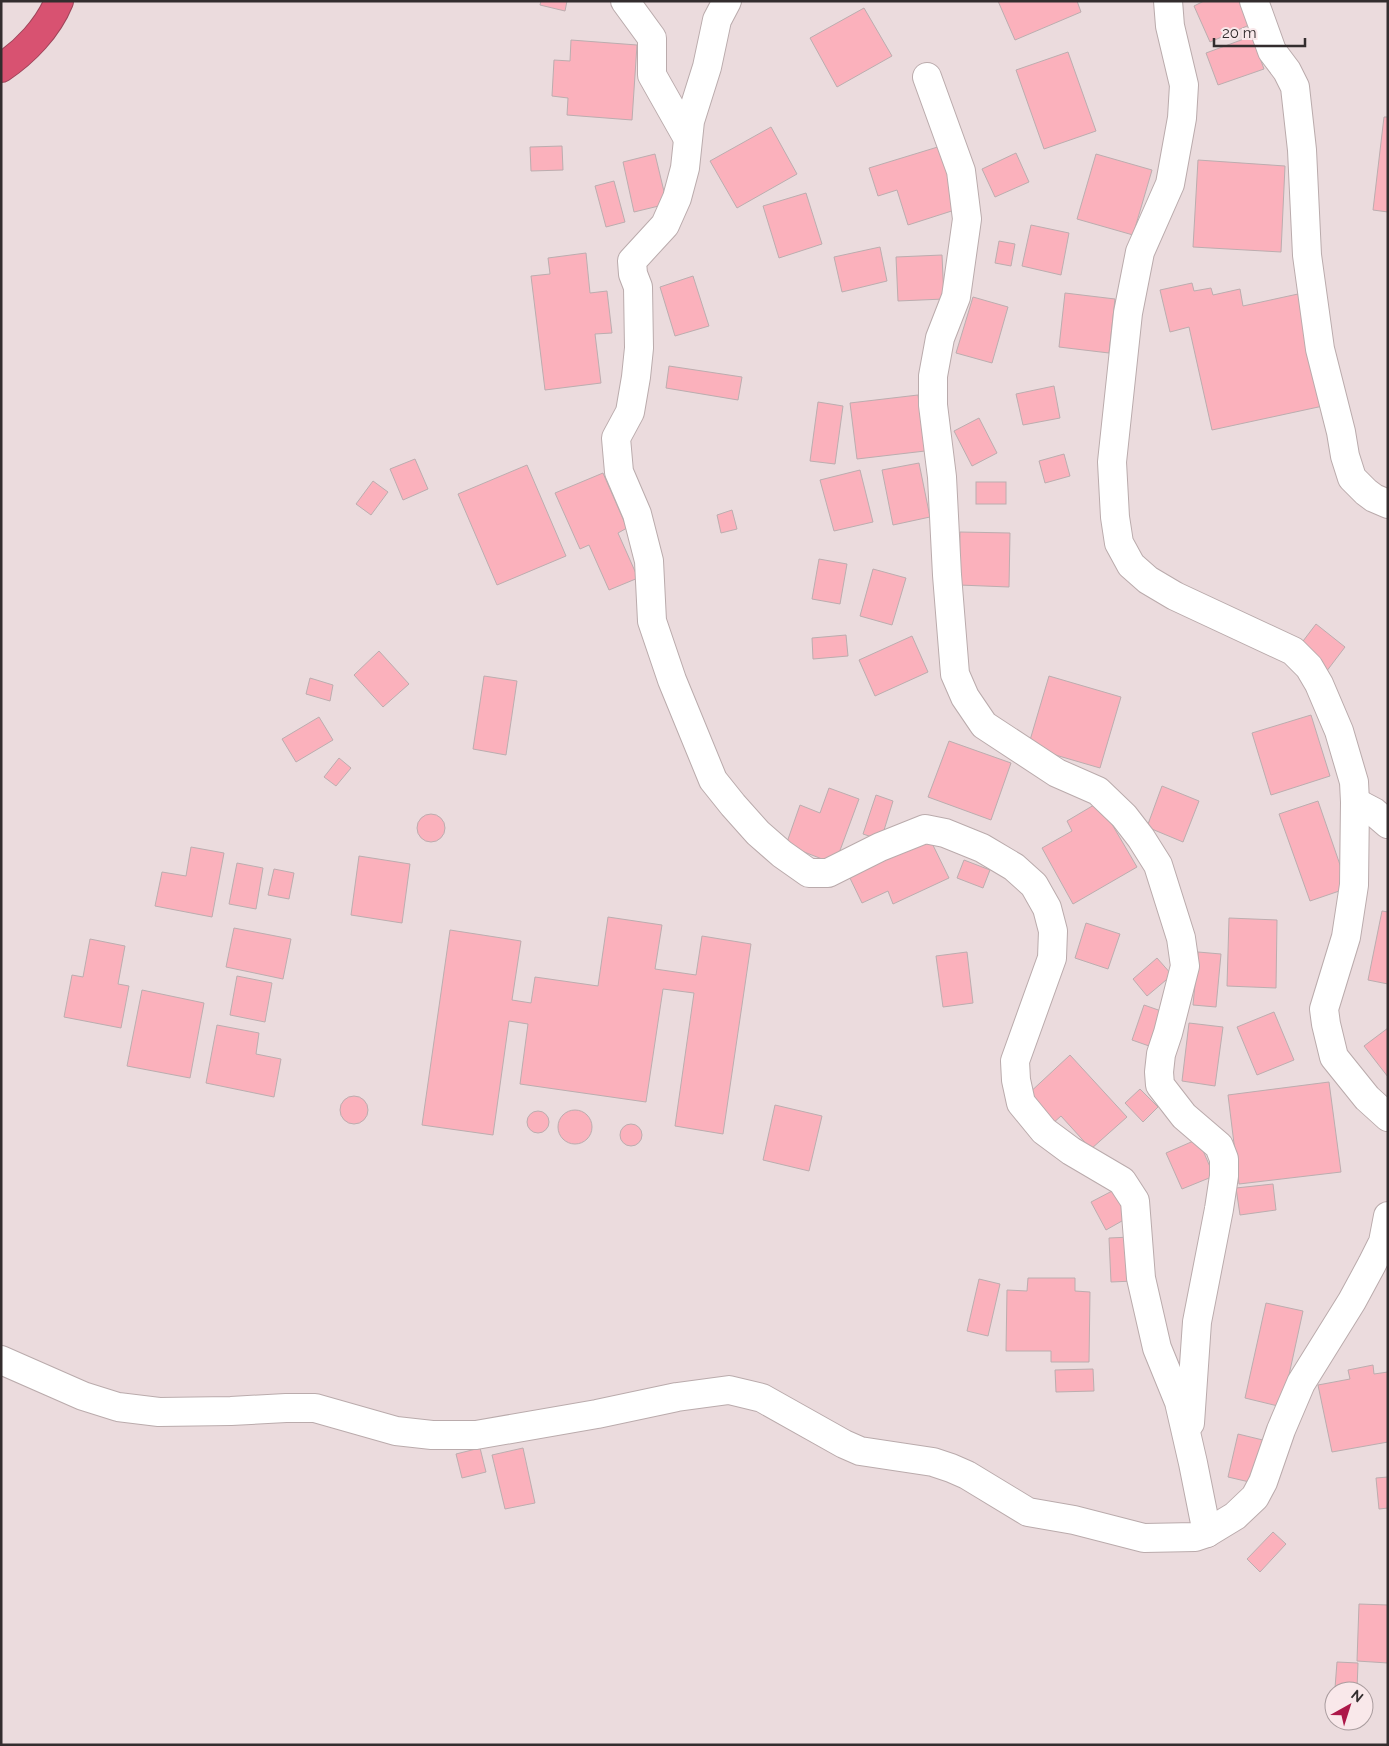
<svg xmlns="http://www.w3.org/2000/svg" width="1389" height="1746" viewBox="0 0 1389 1746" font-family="Raleway,sans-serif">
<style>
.building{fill:#fbb1bc;stroke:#bcadaf}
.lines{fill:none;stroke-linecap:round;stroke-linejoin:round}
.street-casing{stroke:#baabac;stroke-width:30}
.highway-casing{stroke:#9e455a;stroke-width:30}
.street{stroke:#fff;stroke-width:28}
.highway{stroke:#d85271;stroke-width:28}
</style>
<rect width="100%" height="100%" fill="#ebdbdd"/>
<g class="building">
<path d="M541 1H567L565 11 540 5Z"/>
<path d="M998 1H1077L1081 12 1015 40Z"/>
<path d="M1204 1H1245L1254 23 1210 42 1194 6Z"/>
<path d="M864 8 892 56 837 87 810 38Z"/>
<path d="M1252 36 1264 69 1218 85 1206 53Z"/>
<path d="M571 40 637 45 632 120 567 115 568 98 552 96 554 60 570 61Z"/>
<path d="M1068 52 1096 131 1044 149 1016 70Z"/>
<path d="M1384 117H1388V212L1373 210Z"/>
<path d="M771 127 797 174 737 208 710 161Z"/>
<path d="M562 146 563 170 531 171 530 147Z"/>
<path d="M941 146 961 208 908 225 897 190 878 196 869 168Z"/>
<path d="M1016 153 1029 182 995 197 982 169Z"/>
<path d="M655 154 667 204 634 212 623 162Z"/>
<path d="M1096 154 1152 170 1133 235 1077 219Z"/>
<path d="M1198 160 1285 166 1281 252 1193 247Z"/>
<path d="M614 181 625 222 606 227 595 186Z"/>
<path d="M806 193 822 244 779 258 763 206Z"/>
<path d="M1031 225 1069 233 1061 275 1022 266Z"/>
<path d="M999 241 1015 244 1011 266 995 263Z"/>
<path d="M880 247 887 281 842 292 834 257Z"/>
<path d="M586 253 590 293 607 291 612 333 595 334 601 383 545 390 531 276 550 274 548 258Z"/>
<path d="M942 255 944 299 898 301 896 257Z"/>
<path d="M693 276 709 326 675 336 660 287Z"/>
<path d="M1192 283 1194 291 1211 288 1213 295 1240 289 1243 306 1298 294 1323 406 1212 430 1189 327 1170 332 1160 290Z"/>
<path d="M1065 293 1115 299 1109 353 1059 347Z"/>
<path d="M973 297 1008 307 992 363 956 353Z"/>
<path d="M669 366 742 377 738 400 666 388Z"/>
<path d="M1054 386 1060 418 1023 425 1016 394Z"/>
<path d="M918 395 925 451 857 459 850 403Z"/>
<path d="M818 402 843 406 835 464 810 461Z"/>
<path d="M979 418 997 453 972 466 954 431Z"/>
<path d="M1064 454 1070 476 1045 483 1039 461Z"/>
<path d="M415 459 428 489 403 500 390 469Z"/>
<path d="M919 463 930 517 893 525 882 470Z"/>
<path d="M527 465 566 556 497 585 458 494Z"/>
<path d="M860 470 873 522 834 531 820 480Z"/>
<path d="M603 473 627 528 618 533 638 578 609 590 589 545 580 549 555 493Z"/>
<path d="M373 481 388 492 371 515 356 504Z"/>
<rect x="976" y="482" width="30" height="22"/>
<path d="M732 510 737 529 721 533 717 515Z"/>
<path d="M960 532 1010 533 1009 587 959 585Z"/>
<path d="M819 559 847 564 840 604 812 599Z"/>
<path d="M873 569 906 578 892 625 860 616Z"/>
<path d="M1316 624 1345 647 1326 672 1297 649Z"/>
<path d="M846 635 848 656 813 659 812 638Z"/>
<path d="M912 636 928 672 875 696 859 660Z"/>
<path d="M379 651 409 684 383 707 354 675Z"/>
<path d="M484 676 517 681 506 755 473 749Z"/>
<path d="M1049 676 1121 697 1100 768 1028 747Z"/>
<path d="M310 678 333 685 330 701 306 694Z"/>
<path d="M1311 715 1330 776 1271 795 1252 733Z"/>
<path d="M319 717 333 740 296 762 282 739Z"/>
<path d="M949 741 1011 763 991 820 928 797Z"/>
<path d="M339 758 351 768 336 786 324 777Z"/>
<path d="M1162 786 1199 801 1183 842 1147 827Z"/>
<path d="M829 788 859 799 835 864 786 845 800 805 820 813Z"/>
<path d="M876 795 893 801 881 840 863 834Z"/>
<path d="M1318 801 1348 888 1310 901 1279 814Z"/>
<path d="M1099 802 1137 867 1073 904 1042 848 1072 831 1067 821Z"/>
<circle cx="431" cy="828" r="14"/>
<path d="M929 837 949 878 893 904 888 891 862 903 848 874Z"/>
<path d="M191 847 224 853 212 917 155 906 162 872 186 876Z"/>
<path d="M359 856 410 864 402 923 351 915Z"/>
<path d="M964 860 990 870 983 888 957 878Z"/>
<path d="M237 863 263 868 256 909 229 904Z"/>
<path d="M274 869 294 873 289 899 268 895Z"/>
<path d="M1382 911 1388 912V984L1368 980Z"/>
<path d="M608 917 662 925 655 969 696 975 702 936 751 944 723 1134 675 1126 694 993 663 989 646 1102 520 1084 528 1024 509 1021 493 1135 422 1125 450 930 521 941 512 1000 531 1003 535 977 598 986Z"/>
<path d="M1229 918 1277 920 1276 988 1227 986Z"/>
<path d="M1086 923 1120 934 1108 969 1075 958Z"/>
<path d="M234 928 291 939 283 979 226 967Z"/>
<path d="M90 939 125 946 118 984 129 986 121 1028 64 1017 72 975 83 977Z"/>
<path d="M967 952 973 1003 943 1007 936 956Z"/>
<path d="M1198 952 1221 954 1216 1007 1193 1005Z"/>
<path d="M1157 958 1172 975 1147 996 1133 979Z"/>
<path d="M237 976 272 983 265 1022 230 1015Z"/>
<path d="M142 990 204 1003 190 1078 127 1066Z"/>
<path d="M1144 1005 1164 1012 1152 1047 1132 1040Z"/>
<path d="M1274 1012 1294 1060 1257 1075 1237 1027Z"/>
<path d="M1189 1023 1223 1027 1215 1086 1182 1081Z"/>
<path d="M217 1025 259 1033 256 1054 281 1059 274 1097 206 1083Z"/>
<path d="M1388 1028V1077L1364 1046Z"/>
<path d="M1070 1055 1127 1117 1091 1149 1061 1116 1052 1124 1026 1096Z"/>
<path d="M1329 1082 1341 1172 1239 1184 1228 1095Z"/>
<path d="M1140 1089 1158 1107 1143 1122 1125 1103Z"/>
<circle cx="354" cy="1110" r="14"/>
<path d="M775 1105 822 1116 809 1171 763 1160Z"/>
<circle cx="575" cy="1127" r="17"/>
<circle cx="538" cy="1122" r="11"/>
<circle cx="631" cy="1135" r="11"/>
<path d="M1198 1139 1214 1176 1182 1189 1166 1153Z"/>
<path d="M1273 1184 1276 1210 1240 1215 1236 1188Z"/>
<path d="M1114 1190 1129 1217 1106 1230 1091 1202Z"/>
<path d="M1131 1237 1134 1281 1111 1282 1109 1238Z"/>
<path d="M1028 1278H1075V1291L1090 1292 1089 1362H1051V1351H1006L1007 1290 1027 1291Z"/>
<path d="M979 1279 1000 1284 988 1336 967 1331Z"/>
<path d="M1266 1303 1303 1311 1282 1407 1245 1398Z"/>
<path d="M1373 1365 1374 1374 1388 1372V1442L1332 1452 1318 1385 1350 1379 1348 1370Z"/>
<path d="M1093 1369 1094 1391 1056 1392 1055 1370Z"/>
<path d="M1238 1434 1267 1441 1258 1484 1228 1477Z"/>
<path d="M480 1448 486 1472 462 1478 456 1454Z"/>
<path d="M523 1448 535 1503 505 1509 492 1455Z"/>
<path d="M1388 1477V1508L1379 1509 1376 1478Z"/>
<path d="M1273 1532 1286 1544 1260 1572 1247 1559Z"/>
<path d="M1359 1604 1388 1605V1663L1357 1661Z"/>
<path d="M1337 1662 1358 1663 1357 1689 1335 1688Z"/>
</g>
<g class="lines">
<defs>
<g id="street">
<path d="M625 1 652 38V75L687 137"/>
<path d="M727 1 717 20 707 67 690 121 685 168 677 198 665 225 632 261 633 274 638 287 639 348 636 377 630 412 616 438 619 472 637 514 649 561 652 621 672 680 713 780 733 805 758 833 782 854 809 873H828L880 847 925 829 945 833 982 848 1014 867 1034 885 1047 908 1053 931 1052 958 1015 1061 1016 1080 1021 1103 1044 1131 1071 1151 1122 1181 1135 1201 1141 1278 1157 1348 1179 1402 1193 1463 1207 1533"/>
<path d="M1168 1 1170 26 1184 85 1182 118 1170 184 1140 252 1128 313 1112 462 1115 517 1119 543 1131 565 1148 580 1175 596 1293 651 1309 667 1319 684 1339 731 1354 782 1355 802 1354 885 1346 937 1324 1009 1326 1024 1334 1057 1367 1098 1388 1117"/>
<path d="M1254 1 1272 51 1287 71 1295 87 1302 150 1307 255 1320 349 1341 432 1345 456 1352 478 1366 492 1374 498 1388 504"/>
<path d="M927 77 961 171 967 219 956 297 940 338 933 376V405L942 477 947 575 955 674 965 697 984 725 1057 773 1098 791 1124 816 1141 838 1158 865 1181 938 1185 966 1168 1033 1161 1054 1159 1072 1160 1085 1184 1116 1219 1146 1224 1159V1176L1219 1209 1197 1322 1190 1423"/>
<path d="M1355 802 1374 812 1388 824"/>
<path d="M1 1360 83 1396 118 1407 159 1412 231 1411 286 1408H315L396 1431 432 1435H476L597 1414 677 1397 729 1390 762 1398 844 1444 860 1451 933 1462 951 1468 967 1475 1028 1512 1074 1520 1144 1538 1195 1537 1207 1533 1235 1516 1255 1497 1263 1482 1281 1430 1301 1383 1352 1301 1372 1264 1383 1242 1388 1216"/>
</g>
<path id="highway" d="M1 68C25 52 48 28 59 1"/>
</defs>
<use href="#street" class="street-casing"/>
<use href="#highway" class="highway-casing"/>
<use href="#street" class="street"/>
<use href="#highway" class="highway"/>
</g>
<rect width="1389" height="1746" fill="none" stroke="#332d2e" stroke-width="5"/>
<g transform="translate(1349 1706) rotate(39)"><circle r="24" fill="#f9e8ea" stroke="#aa9d9f"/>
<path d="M0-4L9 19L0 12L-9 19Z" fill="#ac1849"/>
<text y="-8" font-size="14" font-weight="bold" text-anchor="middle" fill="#332d2e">N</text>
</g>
<path d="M1214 38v8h91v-8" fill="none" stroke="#332d2e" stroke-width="2.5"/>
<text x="1222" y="38" font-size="15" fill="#332d2e" stroke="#f9e8ea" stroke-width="4" paint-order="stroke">20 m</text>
</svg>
